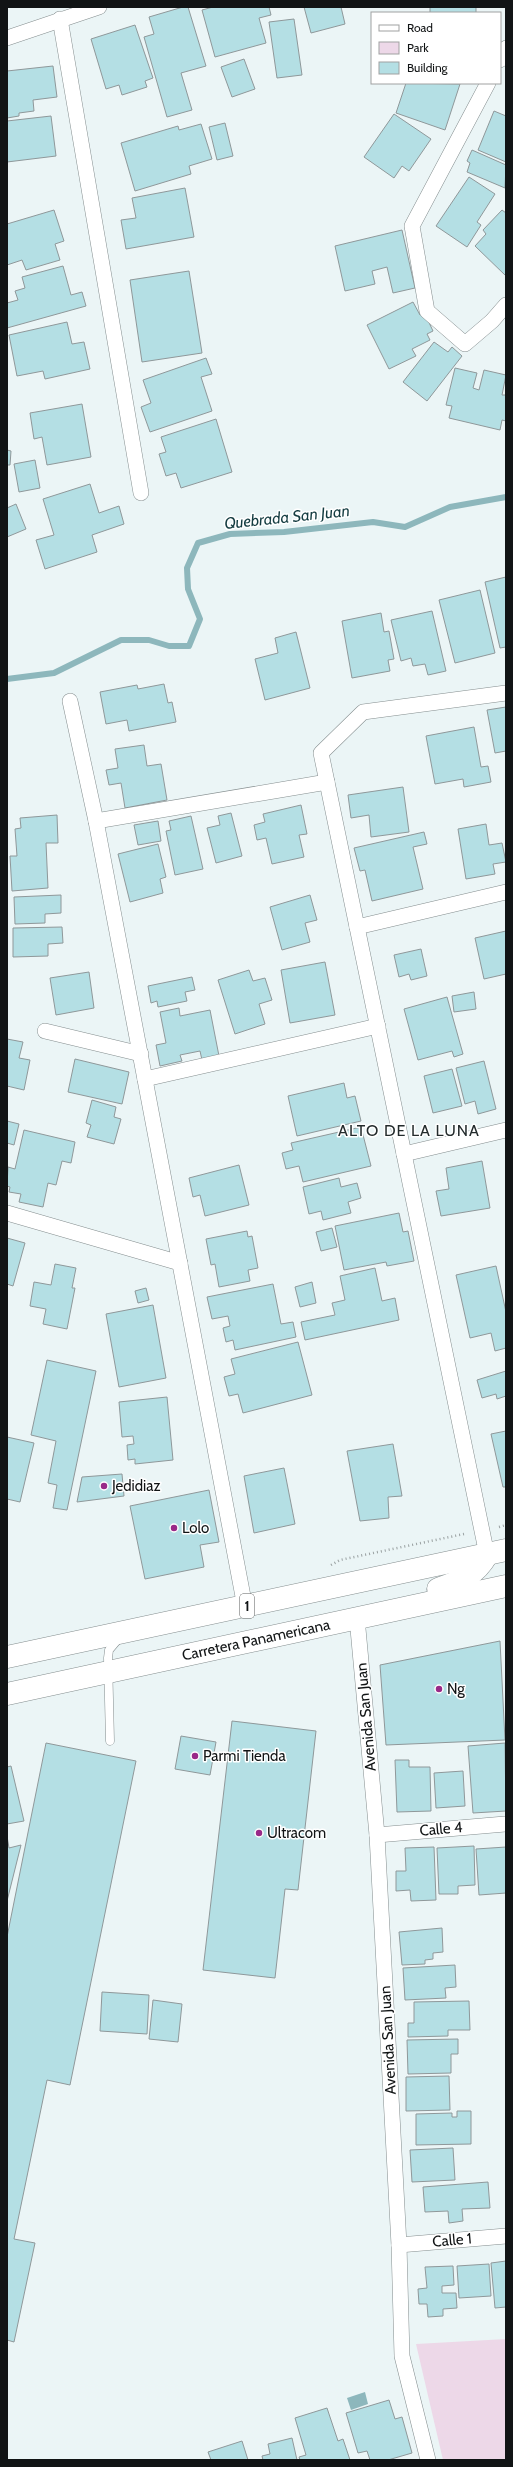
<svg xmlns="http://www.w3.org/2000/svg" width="513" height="2467" viewBox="0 0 513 2467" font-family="Cabin,sans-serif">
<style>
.green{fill:#edd8e8}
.water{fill:#8db7bc}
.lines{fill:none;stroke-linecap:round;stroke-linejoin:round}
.stream{stroke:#8db7bc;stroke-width:6}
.building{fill:#b4dfe4;stroke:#8f989a}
.service-casing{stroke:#858e8f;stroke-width:9}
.minor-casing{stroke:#858e8f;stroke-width:16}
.trunk-casing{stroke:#858e8f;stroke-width:23}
.path{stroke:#99a0a1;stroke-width:2.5;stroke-dasharray:1 3;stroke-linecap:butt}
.service{stroke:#fff;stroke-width:8}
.minor{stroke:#fff;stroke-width:15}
.trunk{stroke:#fff;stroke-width:22}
.poi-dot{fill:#992988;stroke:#fff;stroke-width:1.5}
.labels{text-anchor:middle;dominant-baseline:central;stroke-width:3;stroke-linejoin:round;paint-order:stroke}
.shield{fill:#fff;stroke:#585a5b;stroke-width:1}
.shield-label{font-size:14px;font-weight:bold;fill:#111415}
.poi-label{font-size:15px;fill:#111415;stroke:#fff;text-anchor:start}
.street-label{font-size:15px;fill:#111415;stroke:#fff}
.water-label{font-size:16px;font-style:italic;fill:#143c41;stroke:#fff}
.neighbourhood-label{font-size:16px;letter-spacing:1px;fill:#232b2c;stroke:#fff}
</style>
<rect width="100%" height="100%" fill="#ebf5f6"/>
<path class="green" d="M506 2339V2460H443L416 2344Z"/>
<path class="water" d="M365 2392 368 2404 351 2410 347 2398Z"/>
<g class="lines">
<path class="stream" d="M7 679 54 673 121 640H149L169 646H189L200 619 188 589 187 568 198 543 230 534 284 532 373 522 405 527 450 507 506 497"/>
</g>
<g class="building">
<path d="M183 7H188L206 66 181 73 192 110 167 117 144 37 154 34 149 17Z"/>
<path d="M213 7H269L271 15 259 18 266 43 215 57 202 10Z"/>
<path d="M304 7H341L345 24 311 33Z"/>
<rect x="430" y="7" width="46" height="6"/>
<path d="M294 19 302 75 277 78 269 22Z"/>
<path d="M135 25 153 78 145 81 147 87 122 95 119 85 106 89 91 39Z"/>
<path d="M244 59 255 89 232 97 221 67Z"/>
<path d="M53 66 57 97 33 100 34 111 19 113V116L7 118V71Z"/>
<path d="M406 83 460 84 445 130 396 113Z"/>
<path d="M494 111 506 116V162L478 150Z"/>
<path d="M394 114 431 139 409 171 402 166 394 178 364 157Z"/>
<path d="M51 116 56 156 7 162V121Z"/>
<path d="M225 123 233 156 217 160 209 127Z"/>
<path d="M201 124 212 159 189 166 191 174 135 191 121 143 178 126 179 130Z"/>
<path d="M472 150 506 165 505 188 467 172 470 163 467 161Z"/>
<path d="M469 177 495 194 477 222 481 225 467 247 436 226Z"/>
<path d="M185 188 194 237 126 249 121 220 136 218 132 198Z"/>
<path d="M54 210 64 241 55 244 60 260 26 270 22 260 7 265V224Z"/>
<path d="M502 210 506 213V276L475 246 486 234 483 230Z"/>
<path d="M402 230 415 288 393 293 387 267 372 271 375 284 345 291 335 246Z"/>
<path d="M63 266 71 295 82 292 86 306 7 328V303L18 300 15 291 25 288 22 277Z"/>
<path d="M189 271 202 353 142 362 130 280Z"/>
<path d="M413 302 420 315 424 312 433 331 427 334 430 340 412 349 416 356 389 369 367 325Z"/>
<path d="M67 322 72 344 84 342 90 369 45 379 43 371 17 376 9 335Z"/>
<path d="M434 342 448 352 452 347 462 356 427 401 403 382Z"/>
<path d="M206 358 212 374 201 377 212 411 150 432 141 407 151 403 143 380Z"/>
<path d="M455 368 477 373 473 388 479 390 484 370 506 375 502 395H506V421L502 420 500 430 449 418 452 406 446 405Z"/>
<path d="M82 404 91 457 47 465 42 437 34 439 30 413Z"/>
<path d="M216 419 232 472 181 488 176 473 166 476 159 454 166 452 161 437Z"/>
<path d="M7 450 11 451 10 465H7Z"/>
<path d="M35 460 40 488 19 492 14 464Z"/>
<path d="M90 484 99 513 119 506 124 524 92 535 97 552 45 569 36 540 54 535 43 499Z"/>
<path d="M16 504 26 529 7 537V508Z"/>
<path d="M506 577V647L500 648 485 582Z"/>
<path d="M480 590 495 653 455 663 439 600Z"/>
<path d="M432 611 446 671 428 675 425 664 413 666 411 658 401 661 391 620Z"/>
<path d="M381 613 384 632 389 631 394 659 388 660 390 671 352 678 342 621Z"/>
<path d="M296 632 310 688 265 700 255 659 278 653 275 638Z"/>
<path d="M164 684 168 703 172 702 176 722 129 731 127 720 106 724 100 692 137 685 138 689Z"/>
<path d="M506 707V751L495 753 487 710Z"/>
<path d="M474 727 481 767 488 766 491 782 464 787 463 779 435 784 426 736Z"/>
<path d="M144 745 147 766 161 764 167 800 125 808 121 783 109 785 106 770 118 768 115 749Z"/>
<path d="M403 787 409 832 371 837 369 815 351 818 348 795Z"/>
<path d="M301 805 307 834 299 835 304 857 272 864 266 838 257 840 254 825 265 822 263 814Z"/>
<path d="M231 813 242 856 216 863 207 828 220 825 218 816Z"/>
<path d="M57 815 58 843H46L48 888 12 891 10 856H17L15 829 21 828 20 818Z"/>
<path d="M191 816 203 869 175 875 166 831 171 830 169 821Z"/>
<path d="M158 821 161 841 138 845 134 825Z"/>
<path d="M486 824 489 845 502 843 506 862 493 864 495 874 466 879 458 829Z"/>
<path d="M424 832 427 844 413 847 423 889 372 901 365 870 360 871 354 848Z"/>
<path d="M158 844 166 877 160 879 163 893 130 902 118 854Z"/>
<path d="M61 895V913L45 914V923L15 924 14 897Z"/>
<path d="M310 895 317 920 305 923 310 942 282 950 270 907Z"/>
<path d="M62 927 63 943 48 944V956L13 957V928Z"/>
<path d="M506 931V974L484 979 475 938Z"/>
<path d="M421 949 427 976 411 980 409 974 399 977 394 955Z"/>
<path d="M325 962 335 1015 290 1023 281 970Z"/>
<path d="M249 970 253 981 265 978 272 1000 259 1004 265 1024 235 1034 218 980Z"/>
<path d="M89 972 94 1008 56 1015 50 978Z"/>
<path d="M192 977 195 990 185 992 187 1001 158 1007 157 1001 151 1003 148 986Z"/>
<path d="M474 992 476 1009 454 1012 452 996Z"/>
<path d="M447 997 463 1054 454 1057 452 1051 418 1060 404 1009Z"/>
<path d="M179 1008 180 1016 210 1010 219 1056 202 1060 200 1051 180 1055 182 1061 160 1066 156 1045 166 1043 160 1012Z"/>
<path d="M7 1039 23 1042 19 1058 30 1060 24 1090 7 1086Z"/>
<path d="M75 1059 129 1072 122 1104 68 1092Z"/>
<path d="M484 1061 496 1109 478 1114 475 1101 465 1104 456 1068Z"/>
<path d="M452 1069 462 1106 433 1113 424 1076Z"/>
<path d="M344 1083 347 1098 355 1096 361 1121 297 1136 288 1096Z"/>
<path d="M92 1100 116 1107 114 1117 121 1119 114 1144 87 1137 91 1125 86 1123Z"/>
<path d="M7 1121 19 1124 14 1145 7 1143Z"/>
<path d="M361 1127 371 1166 303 1182 299 1166 286 1169 282 1153 293 1150 291 1143Z"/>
<path d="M24 1130 75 1142 71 1163 62 1161 56 1185 48 1183 43 1207 19 1202 21 1194 9 1192 10 1187 7 1186 8 1167 15 1169Z"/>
<path d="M482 1161 490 1208 441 1216 436 1191 449 1189 446 1168Z"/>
<path d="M239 1165 249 1205 205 1216 200 1195 193 1197 189 1178Z"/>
<path d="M339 1178 341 1187 357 1183 361 1198 348 1202 351 1213 323 1220 321 1211 309 1214 303 1187Z"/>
<path d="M399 1213 403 1232 408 1231 414 1261 387 1266 386 1262 344 1270 335 1226Z"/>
<path d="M332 1228 337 1247 321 1251 316 1232Z"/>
<path d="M247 1231 248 1237 252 1236 258 1268 248 1270 250 1281 219 1287 215 1264 211 1265 206 1239Z"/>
<path d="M7 1238 25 1243 13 1286 7 1284Z"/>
<path d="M55 1264 76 1268 72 1288H75L67 1329 43 1324 46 1309 30 1306 34 1282 51 1285Z"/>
<path d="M496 1266 506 1312V1348L495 1351 491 1333 470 1338 456 1275Z"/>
<path d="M375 1268 382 1301 395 1298 399 1320 305 1340 301 1322 335 1315 332 1303 345 1300 340 1276Z"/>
<path d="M312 1282 316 1303 300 1307 295 1287Z"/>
<path d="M273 1284 281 1324 293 1322 296 1337 235 1350 233 1340 226 1342 223 1328 230 1326 228 1316 212 1319 207 1297Z"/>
<path d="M146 1288 149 1300 138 1303 135 1291Z"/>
<path d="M153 1305 166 1378 119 1387 106 1314Z"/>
<path d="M298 1342 312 1395 243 1413 238 1394 229 1396 224 1377 235 1374 231 1359Z"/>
<path d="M47 1360 96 1371 67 1510 53 1508 57 1485 48 1483 56 1441 31 1435Z"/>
<path d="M506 1371V1396L497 1399 496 1394 482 1398 477 1380Z"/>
<path d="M167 1397 173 1460 135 1464V1459L128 1460 127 1445 134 1444 133 1436 122 1437 119 1402Z"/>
<path d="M506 1431V1487H503L491 1434Z"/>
<path d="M7 1437 34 1443 20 1502 7 1499Z"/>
<path d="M393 1444 402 1496 388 1497 389 1518 360 1521 347 1451Z"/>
<path d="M284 1468 295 1524 254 1533 244 1476Z"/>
<path d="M122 1474 124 1496 77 1502 82 1477Z"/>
<path d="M209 1490 219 1542 200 1545 204 1567 145 1579 130 1506Z"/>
<path d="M500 1641 505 1740 386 1745 380 1665Z"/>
<path d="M232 1721 316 1731 298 1890 285 1889 275 1978 203 1970Z"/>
<path d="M181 1736 216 1742 210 1775 175 1769Z"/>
<path d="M46 1743 136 1761 70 2085 47 2080 14 2239 35 2243 14 2342 7 2340V1937Z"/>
<path d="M505 1743 506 1811 473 1813 468 1746Z"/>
<path d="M395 1760H409V1767H430L431 1811 397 1812Z"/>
<path d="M11 1766 24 1821 7 1824V1767Z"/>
<path d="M463 1771 465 1806 436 1808 434 1773Z"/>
<path d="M7 1836 9 1848 21 1845 7 1901Z"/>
<path d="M474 1846 475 1885 458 1886V1894H439L437 1848Z"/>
<path d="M434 1847 436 1900 411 1901 410 1890 396 1891V1871H406L405 1848Z"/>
<path d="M506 1847V1893L479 1895 476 1849Z"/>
<path d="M442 1928 443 1952 433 1953V1959L425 1960V1964L402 1965 399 1932Z"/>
<path d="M455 1965 456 1987 445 1988 446 1998 405 2000 403 1968Z"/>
<path d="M102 1992 149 1995 147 2034 100 2031Z"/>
<path d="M153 2000 182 2004 178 2042 149 2039Z"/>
<path d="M469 2001 470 2030H448V2036L408 2037V2023H414V2002Z"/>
<path d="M458 2039V2054H451V2073L408 2074 407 2040Z"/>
<path d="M449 2076 450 2110 406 2111V2077Z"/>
<path d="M457 2111H471V2144L416 2145V2114L452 2113V2117H457Z"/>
<path d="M453 2148 455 2180 412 2182 410 2150Z"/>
<path d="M488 2182 490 2208 462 2209 463 2221 449 2223 448 2211 425 2212 423 2187Z"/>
<path d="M506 2261V2307L495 2308 491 2263Z"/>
<path d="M489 2264 491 2296 459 2298 457 2266Z"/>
<path d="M453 2266 454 2285 442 2286V2293H456L457 2308 443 2309V2316L428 2317 427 2304H419L418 2289 427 2288 425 2267Z"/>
<path d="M389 2400 395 2419 402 2417 412 2453 388 2460H370L367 2451 358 2453 346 2413Z"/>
<path d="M327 2408 338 2441 343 2439 350 2460H300L299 2457 306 2455 295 2418Z"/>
<path d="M292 2438 297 2460H263L262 2456 270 2454 268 2444Z"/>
<path d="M242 2441 248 2460H211L208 2452Z"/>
</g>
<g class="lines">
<defs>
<path id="service" d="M110 1741 108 1658 109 1650 120 1637"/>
<g id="minor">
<path d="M60 19 141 493"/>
<path d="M7 38 99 7"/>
<path d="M500 60 506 48"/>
<path d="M488 83 412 226 427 311 465 344 492 321 506 305"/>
<path d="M70 701 96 821"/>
<path d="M357 927 506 892"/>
<path d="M45 1031 141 1054"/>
<path d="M145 1079 378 1026"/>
<path d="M404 1154 506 1130"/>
<path d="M7 1213 180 1263"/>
<path d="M487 1555 321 753 363 712 506 693"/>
<path d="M245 1607 96 821 327 782"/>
<path d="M357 1618 377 1835 399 2245 402 2356 428 2460"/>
<path d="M377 1835 505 1824"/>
<path d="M399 2245 506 2236"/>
</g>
<g id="trunk">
<path d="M438 1589C460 1581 475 1576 487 1555"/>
<path d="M7 1657 506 1550"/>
<path d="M7 1694 506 1586"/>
</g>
</defs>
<use href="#service" class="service-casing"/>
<use href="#minor" class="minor-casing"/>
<use href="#trunk" class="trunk-casing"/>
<g class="path">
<path d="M499 1527 506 1525"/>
<path d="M331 1565 340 1560 464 1534"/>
</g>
<use href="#service" class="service"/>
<use href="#minor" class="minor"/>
<use href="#trunk" class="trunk"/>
</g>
<g class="poi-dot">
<circle cx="104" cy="1486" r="4"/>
<circle cx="174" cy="1528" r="4"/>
<circle cx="439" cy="1689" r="4"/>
<circle cx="195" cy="1756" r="4"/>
<circle cx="259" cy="1833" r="4"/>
</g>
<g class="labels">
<rect class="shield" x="240" y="1594" width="14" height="24" rx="3"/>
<g class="shield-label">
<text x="247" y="1606">1</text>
</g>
<g class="poi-label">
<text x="112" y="1486">Jedidiaz</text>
<text x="182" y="1528">Lolo</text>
<text x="447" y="1689">Ng</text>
<text x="203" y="1756">Parmi Tienda</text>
<text x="267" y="1833">Ultracom</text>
</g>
<g class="street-label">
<text transform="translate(256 1640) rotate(-12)">Carretera Panamericana</text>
<text transform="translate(366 1717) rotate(-95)">Avenida San Juan</text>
<text transform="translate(441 1829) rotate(-5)">Calle 4</text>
<text transform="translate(388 2040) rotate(-93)">Avenida San Juan</text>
<text transform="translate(452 2240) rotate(-5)">Calle 1</text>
</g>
<g class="water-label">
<text transform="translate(287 517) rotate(-6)">Quebrada San Juan</text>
</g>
<g class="neighbourhood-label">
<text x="409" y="1130">ALTO DE LA LUNA</text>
</g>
</g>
<rect width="513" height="2467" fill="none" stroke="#111415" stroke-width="16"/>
<rect x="371" y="12" width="130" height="72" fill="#ffffff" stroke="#a0a1a1"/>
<rect x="379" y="25" width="20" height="6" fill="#ffffff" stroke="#a0a1a1"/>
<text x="407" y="32" font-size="12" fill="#111415">Road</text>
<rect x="379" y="42" width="20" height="12" fill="#edd8e8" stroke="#a0a1a1"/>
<text x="407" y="52" font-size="12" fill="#111415">Park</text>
<rect x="379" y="62" width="20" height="12" fill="#b4dfe4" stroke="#a0a1a1"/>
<text x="407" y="72" font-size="12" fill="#111415">Building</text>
</svg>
